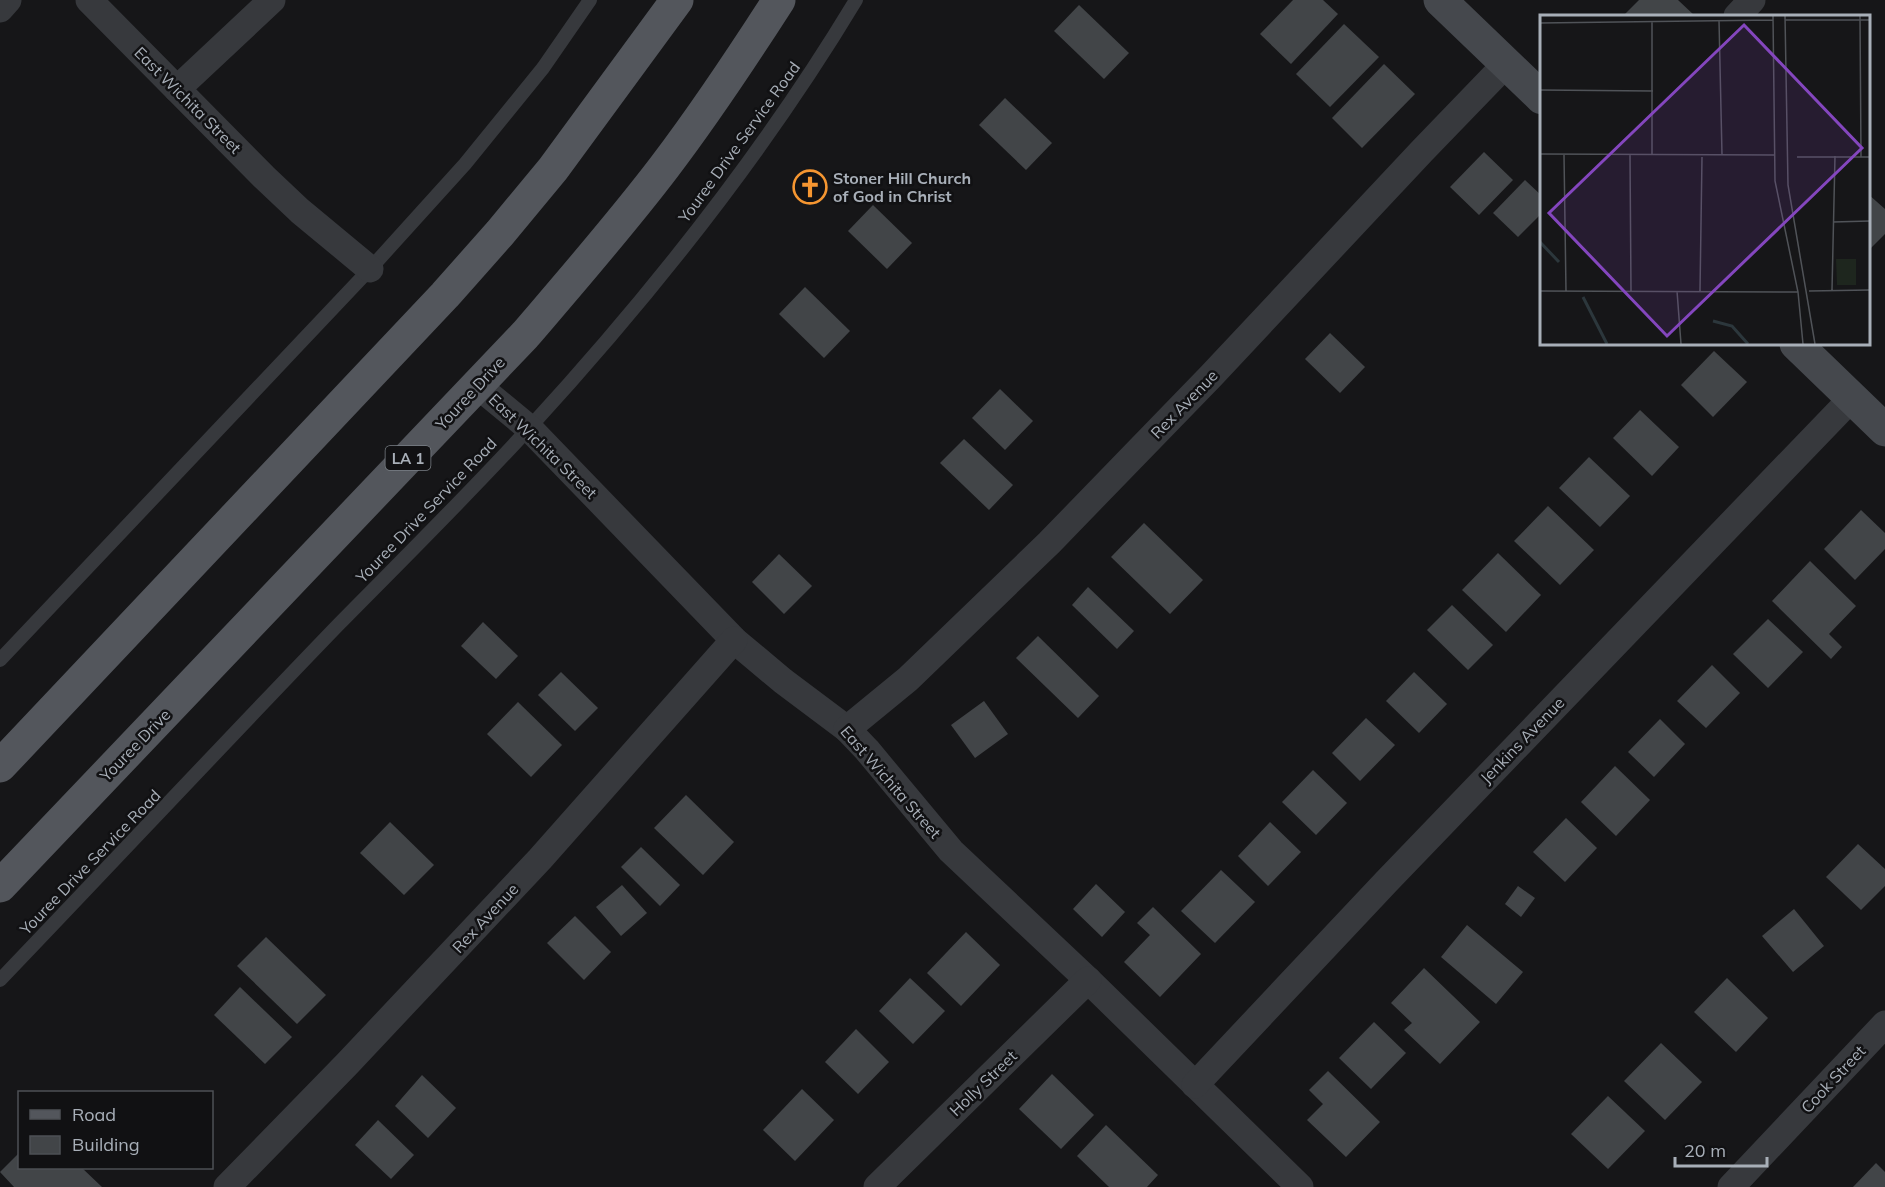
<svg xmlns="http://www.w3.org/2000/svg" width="1885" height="1187" viewBox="0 0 1885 1187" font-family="Mulish,sans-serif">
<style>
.building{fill:#424548}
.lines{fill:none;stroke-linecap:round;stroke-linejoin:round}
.lane{stroke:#37393d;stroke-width:14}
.street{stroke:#37393d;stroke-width:27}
.secondary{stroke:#45484d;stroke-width:33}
.primary{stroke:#53565c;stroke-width:33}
.labels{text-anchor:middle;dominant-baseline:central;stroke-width:5;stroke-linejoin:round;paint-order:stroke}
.shield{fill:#111113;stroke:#7b8086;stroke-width:1.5}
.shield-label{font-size:15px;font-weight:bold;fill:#a8afb8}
.street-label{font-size:16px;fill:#a8afb8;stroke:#111113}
.poi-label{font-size:16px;font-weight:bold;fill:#a8afb8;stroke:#111113;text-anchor:start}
.inset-river{fill:none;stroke:#2c373c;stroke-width:3}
.inset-road{fill:none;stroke:#505358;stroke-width:1.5}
.view{fill:#8446be;fill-opacity:0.15;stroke:#8446be;stroke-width:3}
.inset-edge{fill:none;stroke:#a8afb8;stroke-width:3}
</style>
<rect width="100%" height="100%" fill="#161618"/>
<g class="building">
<path d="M1293 0H1323L1338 14 1291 64 1260 34Z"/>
<path d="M1639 0H1678L1695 16H1623Z"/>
<path d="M1079 5 1129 53 1104 79 1054 31Z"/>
<path d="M1344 24 1379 57 1330 107 1296 74Z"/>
<path d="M1384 64 1415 94 1362 148 1332 118Z"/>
<path d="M1005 98 1052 143 1026 170 979 125Z"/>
<path d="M1484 152 1513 180 1479 215 1450 187Z"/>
<path d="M1525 180 1542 196V213L1518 237 1493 213Z"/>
<path d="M1868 194 1885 209V234L1868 251Z"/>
<path d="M873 205 912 243 887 269 848 231Z"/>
<path d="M805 287 850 331 824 358 779 314Z"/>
<path d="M1330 333 1365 367 1340 393 1305 359Z"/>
<path d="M1714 351 1747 382 1713 417 1681 385Z"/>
<path d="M1000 389 1033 421 1005 450 972 418Z"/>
<path d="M1640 410 1679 447 1652 476 1613 438Z"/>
<path d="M964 439 1013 485 989 510 940 463Z"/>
<path d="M1589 457 1630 496 1600 527 1559 488Z"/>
<path d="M1548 506 1594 550 1560 585 1514 541Z"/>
<path d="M1861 510 1885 533V549L1855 580 1824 549Z"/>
<path d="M1144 523 1203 580 1170 614 1111 557Z"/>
<path d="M1498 553 1541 595 1506 632 1462 590Z"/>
<path d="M779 554 812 586 784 614 752 582Z"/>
<path d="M1810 561 1856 606 1829 634 1842 647 1831 659 1772 601Z"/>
<path d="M1088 587 1134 631 1117 649 1072 605Z"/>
<path d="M1452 605 1493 645 1468 670 1427 630Z"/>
<path d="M1768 619 1803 652 1768 688 1733 654Z"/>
<path d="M483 622 518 656 496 679 461 646Z"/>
<path d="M1038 636 1099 696 1078 718 1016 658Z"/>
<path d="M1712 665 1740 693 1706 728 1677 701Z"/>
<path d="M561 672 598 708 575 731 538 695Z"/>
<path d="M1414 672 1447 704 1419 733 1386 701Z"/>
<path d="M984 701 1008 734 975 758 951 725Z"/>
<path d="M518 702 562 745 531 777 487 734Z"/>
<path d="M1366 718 1395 745 1360 781 1332 753Z"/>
<path d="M1660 719 1685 744 1654 777 1628 752Z"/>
<path d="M1615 766 1650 800 1616 836 1581 802Z"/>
<path d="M1313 770 1347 803 1316 835 1282 802Z"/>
<path d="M686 795 734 842 703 875 654 828Z"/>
<path d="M1566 818 1597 848 1565 882 1533 852Z"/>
<path d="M390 822 434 865 404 895 360 853Z"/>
<path d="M1270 822 1301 852 1268 886 1238 856Z"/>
<path d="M1858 844 1885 869V886L1861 910 1826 877Z"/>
<path d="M641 847 680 885 660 906 621 867Z"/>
<path d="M1221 870 1255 902 1215 943 1181 911Z"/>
<path d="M1096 884 1125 912 1102 937 1073 909Z"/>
<path d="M622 885 647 913 621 936 596 907Z"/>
<path d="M1518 886 1535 898 1521 917 1505 904Z"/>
<path d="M1153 907 1201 954 1160 997 1124 962 1150 935 1137 923Z"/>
<path d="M1794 909 1824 946 1793 972 1762 936Z"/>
<path d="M575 916 611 952 584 980 547 943Z"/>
<path d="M1467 925 1523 972 1496 1004 1441 957Z"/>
<path d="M966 932 1000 965 961 1006 927 973Z"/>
<path d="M266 937 326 995 297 1024 237 966Z"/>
<path d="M1424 968 1480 1022 1440 1064 1404 1030 1412 1023 1391 1003Z"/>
<path d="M910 978 945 1011 913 1044 879 1011Z"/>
<path d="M1727 978 1768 1018 1736 1052 1694 1012Z"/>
<path d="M240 987 292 1037 265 1064 214 1015Z"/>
<path d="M1374 1022 1406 1053 1371 1089 1339 1058Z"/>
<path d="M856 1029 889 1062 858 1094 825 1062Z"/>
<path d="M1661 1043 1702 1082 1665 1120 1624 1081Z"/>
<path d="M1328 1071 1380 1122 1346 1157 1307 1120 1323 1104 1309 1090Z"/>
<path d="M1052 1074 1094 1115 1061 1149 1019 1109Z"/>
<path d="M422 1075 456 1108 428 1138 395 1106Z"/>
<path d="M802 1089 834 1120 795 1161 763 1130Z"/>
<path d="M1608 1096 1645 1131 1608 1169 1571 1134Z"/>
<path d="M378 1120 414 1155 391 1179 355 1145Z"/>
<path d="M1106 1125 1158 1175 1147 1187H1109L1077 1156Z"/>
<path d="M20 1152V1168H82L102 1187H14L0 1172Z"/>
<path d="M1876 1163 1885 1172V1187H1853Z"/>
</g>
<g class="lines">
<g class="lane">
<path d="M0 660 370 269 465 164 543 68 590 0"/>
<path d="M0 980C113 862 225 742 339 624 403 559 469 494 530 427 651 295 764 153 856 0"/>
</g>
<g class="street">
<path d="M89 0 264 177 300 211 370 269"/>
<path d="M0 9 8 0"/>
<path d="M1737 16 1752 0"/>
<path d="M177 89 272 0"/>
<path d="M477 385 529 428 734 640 783 681 847 729 867 750 951 851 1088 980 1300 1187"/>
<path d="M847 729 908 679 1049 543 1211 376 1422 151 1506 64"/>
<path d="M1195 1085 1387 881 1852 398"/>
<path d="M227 1187 347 1064 540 859 734 640"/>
<path d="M877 1187 1088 980"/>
<path d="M1731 1187 1885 1024"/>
</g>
<g class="secondary">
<path d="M1440 0 1542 98"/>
<path d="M1796 344 1885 430"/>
</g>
<g class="primary">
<path d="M0 766 445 295 500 233 553 169 677 0"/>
<path d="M0 886 525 335C573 279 621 224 665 166 706 112 743 56 779 0"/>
</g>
</g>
<defs>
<symbol id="church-ring" viewBox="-11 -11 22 22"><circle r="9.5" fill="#111113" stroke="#f59631" stroke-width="1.5"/><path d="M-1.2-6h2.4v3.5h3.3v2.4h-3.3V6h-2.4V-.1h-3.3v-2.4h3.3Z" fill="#f59631"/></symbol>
</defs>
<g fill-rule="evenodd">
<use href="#church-ring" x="791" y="168" width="38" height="38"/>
</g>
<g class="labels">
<rect class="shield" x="385.5" y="446" width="45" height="24" rx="4.5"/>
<g class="shield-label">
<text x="408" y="458">LA 1</text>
</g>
<g class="street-label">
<text transform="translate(188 100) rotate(45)">East Wichita Street</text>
<text transform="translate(739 142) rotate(-54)">Youree Drive Service Road</text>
<text transform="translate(470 393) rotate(-47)">Youree Drive</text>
<text transform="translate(1184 404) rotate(-46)">Rex Avenue</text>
<text transform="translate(543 446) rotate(44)">East Wichita Street</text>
<text transform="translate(426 510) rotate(-46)">Youree Drive Service Road</text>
<text transform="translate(1522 740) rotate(-46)">Jenkins Avenue</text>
<text transform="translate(135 745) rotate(-46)">Youree Drive</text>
<text transform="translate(891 782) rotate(49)">East Wichita Street</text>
<text transform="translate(90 862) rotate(-46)">Youree Drive Service Road</text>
<text transform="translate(485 918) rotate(-47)">Rex Avenue</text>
<text transform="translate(1833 1079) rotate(-47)">Cook Street</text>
<text transform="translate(983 1083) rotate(-44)">Holly Street</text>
</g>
<g class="poi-label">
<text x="833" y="178">Stoner Hill Church<tspan x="833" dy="18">of God in Christ</tspan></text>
</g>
</g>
<g transform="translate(1540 15)">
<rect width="330" height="330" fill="#161618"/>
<path d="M296 244H316V270H297Z" fill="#1e261e"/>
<path class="inset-river" d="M0 227 19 247M43 282 67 329M173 306 192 311 208 329"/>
<path class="inset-road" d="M233 1 235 166 258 277 263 329M245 1 248 170 275 329M320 1 321 142M179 5 182 140M245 5H330M112 6V140M0 8 233 5M0 75 113 76M0 139 234 140M24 140 26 276M90 140 91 276M257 142H330M293 207 330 206M292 275 295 141M0 276 258 277M137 276 141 329M160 276 162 142M269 276 330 275"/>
<path class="view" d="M204 10 322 133 127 321 9 198Z"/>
<rect width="330" height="330" class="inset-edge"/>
</g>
<rect x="18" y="1091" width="195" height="78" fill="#111113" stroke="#4d5055" stroke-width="1.5"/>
<rect x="30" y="1110" width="30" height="9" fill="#53565c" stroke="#4d5055" stroke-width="1.5"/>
<text x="72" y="1121" font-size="18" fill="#a8afb8">Road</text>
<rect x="30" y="1136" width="30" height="18" fill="#424548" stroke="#4d5055" stroke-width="1.5"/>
<text x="72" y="1151" font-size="18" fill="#a8afb8">Building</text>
<path d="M1675 1157v9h92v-9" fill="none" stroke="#a8afb8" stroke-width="3"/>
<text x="1684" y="1157" font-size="18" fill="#a8afb8" stroke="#111113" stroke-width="4.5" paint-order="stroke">20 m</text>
</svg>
